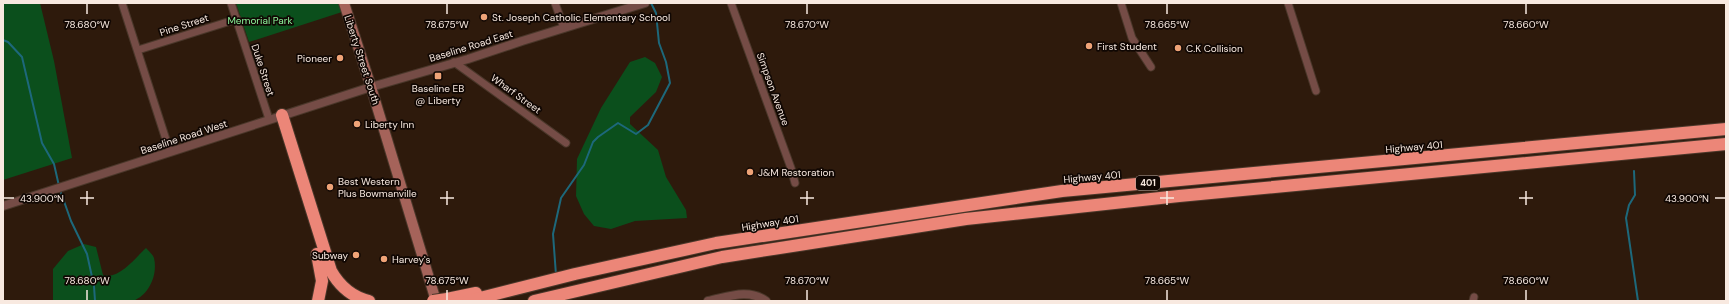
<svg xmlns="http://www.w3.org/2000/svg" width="1729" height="304" viewBox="0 0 1729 304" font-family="'DM Sans',sans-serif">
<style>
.green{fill:#0b4f1c}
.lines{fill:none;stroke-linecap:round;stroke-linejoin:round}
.stream{stroke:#1d687b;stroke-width:2}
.minor-casing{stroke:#4a372a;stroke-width:9}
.tertiary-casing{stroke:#4a372a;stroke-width:10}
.secondary-casing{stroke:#4a372a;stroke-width:12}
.motorway-casing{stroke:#4a372a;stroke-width:14}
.minor{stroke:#754c46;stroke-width:7}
.tertiary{stroke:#754c46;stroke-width:8}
.secondary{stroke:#a5635a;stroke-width:10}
.motorway{stroke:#ec8678;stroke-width:12}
.motorway-bridge-casing{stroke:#4a372a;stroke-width:14;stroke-linecap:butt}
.motorway-bridge{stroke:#ec8678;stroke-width:12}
.ticks{fill:none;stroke:#f8e9e0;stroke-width:1.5}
.poi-dot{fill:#efa377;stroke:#100703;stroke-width:1.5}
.labels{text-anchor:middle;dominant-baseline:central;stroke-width:3.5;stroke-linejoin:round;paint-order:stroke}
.shield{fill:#100703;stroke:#b2a59e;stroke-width:1}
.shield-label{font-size:9px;font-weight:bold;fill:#f8e9e0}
.poi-label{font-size:10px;fill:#f8e9e0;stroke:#100703;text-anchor:start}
.park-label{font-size:10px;fill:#8ef69c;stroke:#100703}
.street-label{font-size:10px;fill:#f8e9e0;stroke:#100703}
.ticks-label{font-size:10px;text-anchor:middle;fill:#f8e9e0;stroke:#100703;stroke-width:3.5;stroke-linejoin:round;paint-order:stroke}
</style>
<rect width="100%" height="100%" fill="#2e1a0c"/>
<g class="green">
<path d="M3 3H40L54 61 72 158 3 180Z"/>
<path d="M236 3H339L342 12 249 42Z"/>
<path d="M645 57 655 63 662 77 656 92 630 117V124L658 150 666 177 686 210 687 218 635 221 611 229 594 226 584 214 576 196 577 159 601 108 630 62Z"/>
<path d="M84 244 96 247 103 275C119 280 135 258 146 248 149 251 153 255 154 258 158 275 149 295 133 301H53V269L68 251Z"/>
</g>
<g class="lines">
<g class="stream">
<path d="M3 40 8 42 22 57 42 143 54 164 59 186"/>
<path d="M1634 171 1635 195 1629 205 1626 218 1638 301"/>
<path d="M60 190 71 221 87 254 94 286 95 301"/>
<path d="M556 275 553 234 561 198 584 165 593 142 598 137 618 123 636 134 648 125 670 83 666 62 659 43 656 13 651 3"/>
</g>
<defs>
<g id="minor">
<path d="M122 3 170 152"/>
<path d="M231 3 269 119"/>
<path d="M555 3 564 28"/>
<path d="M731 3 791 168 795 183"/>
<path d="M1121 3 1132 38 1151 67"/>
<path d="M1288 3 1316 91"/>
<path d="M138 50 237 19"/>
<path d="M454 62 566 143"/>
<path d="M1473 301 1474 297"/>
</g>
<g id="tertiary">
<path d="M3 206 371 87 468 59 522 41 645 3"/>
<path d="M708 301C728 297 748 288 766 301"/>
</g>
<path id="secondary" d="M344 3 371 87 436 301"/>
<g id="motorway">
<path d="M282 115 331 271C339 285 352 297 369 301"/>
<path d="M317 254 322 281 318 301"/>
<path d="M447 299 476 293"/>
<path d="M468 301 575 274 716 243 1062 191 1726 129"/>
<path d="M534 301 722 257 966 219 1179 196 1726 144"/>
</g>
</defs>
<use href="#minor" class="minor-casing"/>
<use href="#tertiary" class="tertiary-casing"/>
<use href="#secondary" class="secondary-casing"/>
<use href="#motorway" class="motorway-casing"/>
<use href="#minor" class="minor"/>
<use href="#tertiary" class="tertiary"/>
<use href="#secondary" class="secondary"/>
<use href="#motorway" class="motorway"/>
<defs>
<path id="motorway-bridge" d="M433 301 447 299"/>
</defs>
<use href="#motorway-bridge" class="motorway-bridge-casing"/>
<use href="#motorway-bridge" class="motorway-bridge"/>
</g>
<path class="ticks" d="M87 4V14M447 4V14M807 4V14M1167 4V14M1526 4V14M87 191V205M447 191V205M807 191V205M1167 191V205M1526 191V205M4 198H14M80 198H94M440 198H454M800 198H814M1160 198H1174M1519 198H1533M1715 198H1725M87 290V300M447 290V300M807 290V300M1167 290V300M1526 290V300"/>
<g class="poi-dot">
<circle cx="484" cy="17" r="4"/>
<circle cx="1089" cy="46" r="4"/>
<circle cx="1178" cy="48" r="4"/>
<circle cx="340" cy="58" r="4"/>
<rect x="434" y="72" width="8" height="8" rx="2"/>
<circle cx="357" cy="124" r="4"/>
<circle cx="750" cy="172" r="4"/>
<circle cx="330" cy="187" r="4"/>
<circle cx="356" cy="255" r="4"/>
<circle cx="384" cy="259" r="4"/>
</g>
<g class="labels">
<rect class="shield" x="1136" y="176" width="24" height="14" rx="3"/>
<g class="shield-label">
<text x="1148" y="183">401</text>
</g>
<g class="poi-label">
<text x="492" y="17">St. Joseph Catholic Elementary School</text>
<text x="1097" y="46">First Student</text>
<text x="1186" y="48">C.K Collision</text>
<text x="332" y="58" text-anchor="end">Pioneer</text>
<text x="438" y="88" text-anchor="middle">Baseline EB<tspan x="438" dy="12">@ Liberty</tspan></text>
<text x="365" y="124">Liberty Inn</text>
<text x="758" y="172">J&amp;M Restoration</text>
<text x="338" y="181">Best Western<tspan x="338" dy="12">Plus Bowmanville</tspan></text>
<text x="348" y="255" text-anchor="end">Subway</text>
<text x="392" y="259">Harvey's</text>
</g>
<g class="park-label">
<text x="260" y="20">Memorial Park</text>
</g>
<g class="street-label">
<text transform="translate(184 25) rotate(-18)">Pine Street</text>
<text transform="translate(471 46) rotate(-17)">Baseline Road East</text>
<text transform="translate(362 60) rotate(72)">Liberty Street South</text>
<text transform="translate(263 70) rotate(72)">Duke Street</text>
<text transform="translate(773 89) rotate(70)">Simpson Avenue</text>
<text transform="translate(516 94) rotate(36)">Wharf Street</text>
<text transform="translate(184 137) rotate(-18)">Baseline Road West</text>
<text transform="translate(1414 147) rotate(-5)">Highway 401</text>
<text transform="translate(1092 177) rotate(-5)">Highway 401</text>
<text transform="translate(770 223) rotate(-9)">Highway 401</text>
</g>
</g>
<g class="ticks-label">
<text x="87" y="28">78.680°W</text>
<text x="447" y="28">78.675°W</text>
<text x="807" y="28">78.670°W</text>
<text x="1167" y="28">78.665°W</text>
<text x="1526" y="28">78.660°W</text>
<text x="42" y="202">43.900°N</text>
<text x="1687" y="202">43.900°N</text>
<text x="87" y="284">78.680°W</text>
<text x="447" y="284">78.675°W</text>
<text x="807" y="284">78.670°W</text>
<text x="1167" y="284">78.665°W</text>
<text x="1526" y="284">78.660°W</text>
</g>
<rect width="1729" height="304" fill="none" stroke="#f8e9e0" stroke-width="8"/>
</svg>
